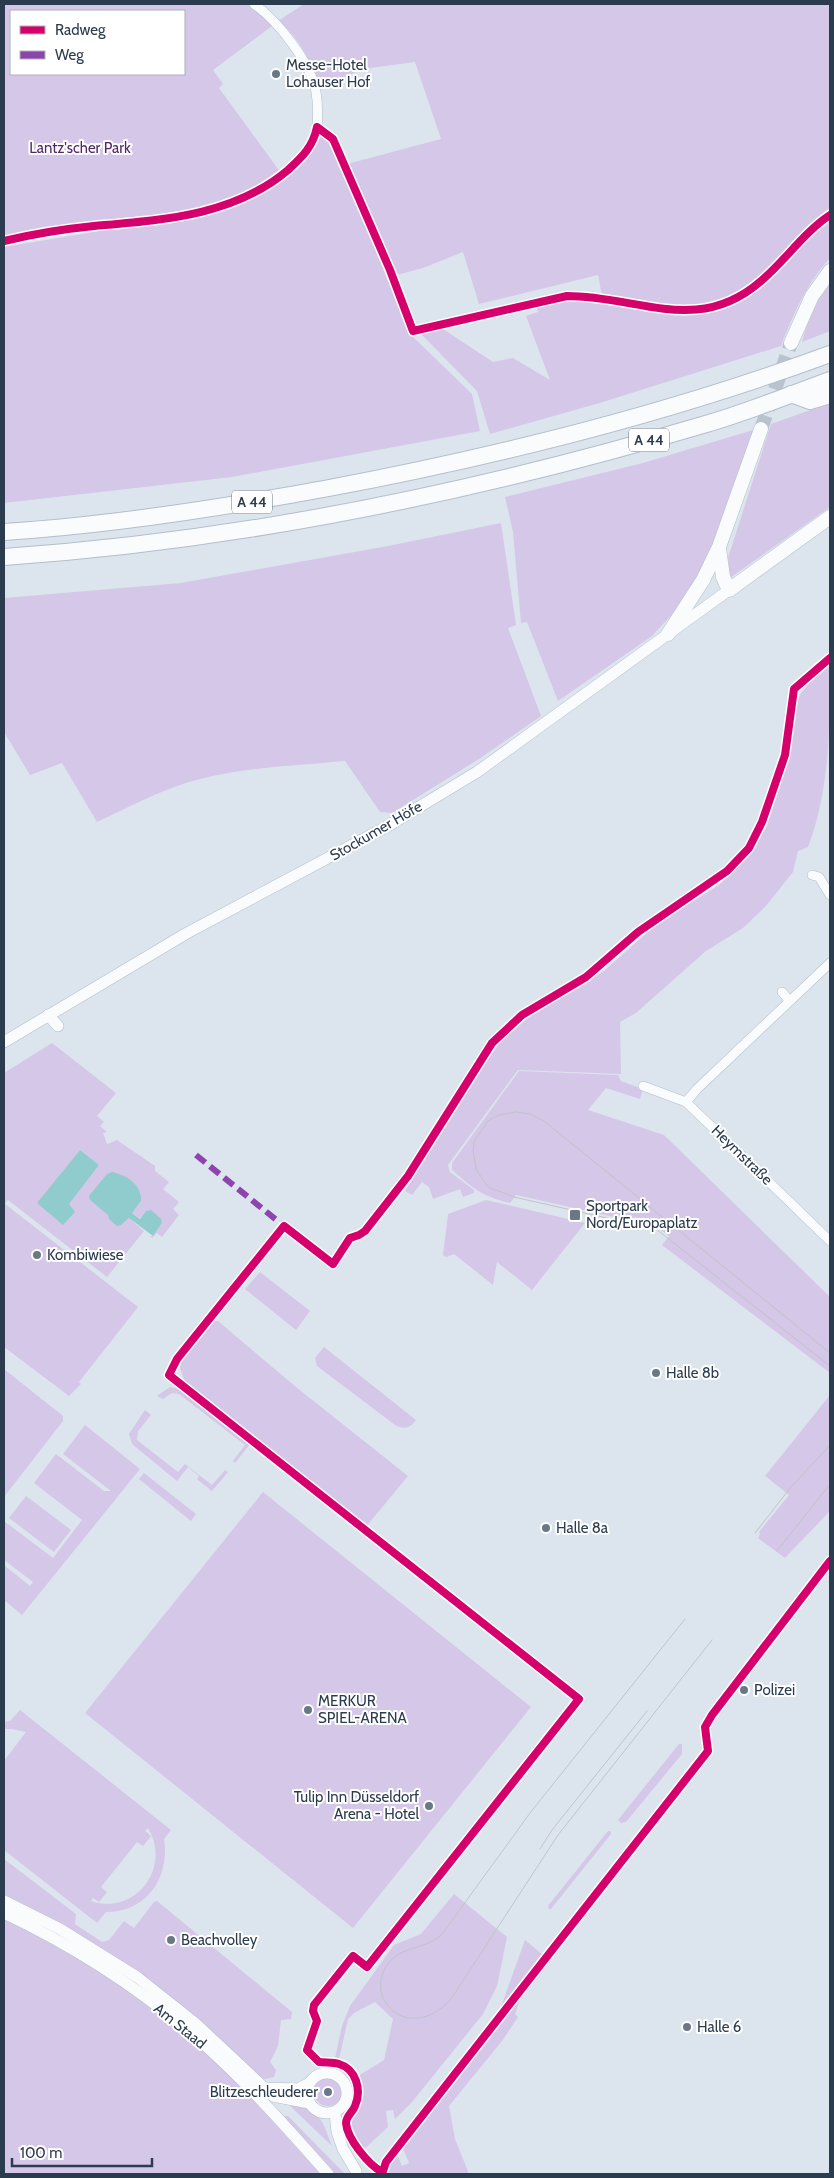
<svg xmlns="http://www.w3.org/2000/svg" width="834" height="2178" viewBox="0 0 834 2178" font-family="Cabin,sans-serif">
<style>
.green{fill:#d5c7e8;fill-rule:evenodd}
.water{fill:#90cccd}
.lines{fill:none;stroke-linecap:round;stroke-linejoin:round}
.primary-tunnel{stroke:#b9c3ce;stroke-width:14;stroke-dasharray:14 7;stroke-linecap:butt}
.minor-casing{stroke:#b2beca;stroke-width:10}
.tertiary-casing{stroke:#b2beca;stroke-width:12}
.primary-casing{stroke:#b2beca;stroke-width:15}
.motorway-casing{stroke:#b2beca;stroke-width:18}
.minor{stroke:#fafbfc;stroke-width:9}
.tertiary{stroke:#fafbfc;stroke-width:11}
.primary{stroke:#fafbfc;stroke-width:14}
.motorway{stroke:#fafbfc;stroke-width:16}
.tram{stroke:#c1c4c7;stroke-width:1}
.quiet{stroke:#8e44ad;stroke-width:6;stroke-dasharray:12 6;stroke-linecap:butt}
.cycleway-casing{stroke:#fff;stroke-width:11}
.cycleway{stroke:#d6006c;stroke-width:8}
.poi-dot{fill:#6a7787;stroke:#fff;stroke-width:2}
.labels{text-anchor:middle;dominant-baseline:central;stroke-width:4;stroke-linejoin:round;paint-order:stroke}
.shield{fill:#fff;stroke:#6b7684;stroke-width:1}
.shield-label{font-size:14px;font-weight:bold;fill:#2c3c4f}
.poi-label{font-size:15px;fill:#2c3c4f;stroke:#fff;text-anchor:start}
.park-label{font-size:15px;fill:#512867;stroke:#fff}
.street-label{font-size:15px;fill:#2c3c4f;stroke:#fff}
</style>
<rect width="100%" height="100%" fill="#dce5ee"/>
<g class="green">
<path d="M4 4H248L272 26 213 70 223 84 219 88 281 173C224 214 155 216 87 223 59 226 31 231 4 237ZM11 11H184V74H11Z"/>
<path d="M304 4H830V208C805 224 788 247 768 269 714 325 670 307 602 296L598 275 479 304 463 252 423 268 393 276 347 164 441 139 415 62 363 69 320 87C310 61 301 39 278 21Z"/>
<path d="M321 137 333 145 409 333 472 394 480 431 232 477 4 503V247L208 213 258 196 296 167Z"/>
<path d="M830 219V258C806 284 794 313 781 346L603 402 490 434 477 391 421 334 443 329 493 362 513 358 550 380 526 316 538 312 536 305 567 297 603 300 663 312 697 315 736 302 768 281 806 239Z"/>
<path d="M830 284V331L802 342C807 321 816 300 830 284Z"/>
<path d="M830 403V507L730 578 728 558 771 424Z"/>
<path d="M753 430 701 576 685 600 652 636 558 701 527 622 521 623 513 532 505 497 643 463Z"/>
<path d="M501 523 516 625 508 628 541 716 479 759 392 813 380 812 345 761C293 766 239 767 189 782 157 792 127 808 97 822L62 763 30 775 4 732V598L181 583 388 546Z"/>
<path d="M830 665C830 726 830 789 808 847L798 851 793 872 765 907 743 928 706 951 636 1013 620 1022 621 1074 518 1070 448 1165 450 1172 474 1190V1193L463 1197 460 1189 433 1199 429 1187 422 1182 412 1195 405 1191 478 1072 502 1040 534 1013 604 971 657 924 719 885 749 856 767 826 790 755 795 709 800 695 808 684Z"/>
<path d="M52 1043 116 1093 97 1116 104 1122 100 1126 107 1132 103 1133 107 1144 117 1140 155 1166V1171L169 1182 163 1189 179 1202 173 1209 179 1215 162 1237 157 1233 152 1238 150 1236H153L162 1223 146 1211 140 1218 132 1213 141 1201 90 1200 121 1225 129 1218 144 1231 107 1277 8 1200 5 1204 138 1307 79 1382 81 1384 69 1396 4 1347V1073ZM80 1150 99 1165 68 1204H37Z"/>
<path d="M519 1071 618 1075 621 1081 640 1088 642 1092 640 1099 606 1088 588 1110 664 1135 830 1297V1373L662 1245 669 1236 653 1224 634 1217 632 1221 516 1195 510 1203C481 1196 474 1189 452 1170V1163Z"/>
<path d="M486 1200 585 1223 532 1290 497 1262 493 1285 454 1254 446 1257 443 1255 448 1214Z"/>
<path d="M260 1272 310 1311 296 1330 245 1289Z"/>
<path d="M214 1321H218L296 1387 408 1476 365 1528 185 1382 180 1368 182 1360Z"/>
<path d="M324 1347 416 1420C410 1428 404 1430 395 1425L317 1366 315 1358Z"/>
<path d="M4 1369 63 1416V1421L4 1497Z"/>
<path d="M170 1387 182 1389 189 1392 251 1443 235 1463 233 1461 245 1445 179 1394 172 1393 163 1399 157 1396Z"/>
<path d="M830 1395V1511L785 1558 758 1538 760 1534 759 1532 789 1495 765 1476Z"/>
<path d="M145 1410 151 1415 138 1431 137 1440 178 1472 185 1464 212 1485 225 1470 228 1472 212 1491 197 1479 199 1476 188 1467 177 1481 132 1444 129 1434Z"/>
<path d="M85 1425 140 1469 22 1615 4 1600V1565L30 1586 33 1582 4 1560V1521L53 1558 82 1520 34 1483 56 1454 104 1491H111L63 1454Z"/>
<path d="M144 1473 196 1514 191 1521 139 1479Z"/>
<path d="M263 1492 531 1707 353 1928 85 1713Z"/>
<path d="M26 1496 71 1530 54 1552 9 1518Z"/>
<path d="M20 1710 171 1830 164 1839C170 1877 147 1912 106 1912L97 1923 4 1850V1761L26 1732 12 1729H4V1722L10 1721ZM148 1828C172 1868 135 1916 91 1901L93 1898 99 1902 107 1892 101 1887 137 1842 143 1846 151 1836 145 1831Z"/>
<path d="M679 1744H682V1754L626 1822 621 1823 618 1820Z"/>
<path d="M608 1831H611V1834L551 1909H549L548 1906Z"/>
<path d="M4 1859 76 1914 75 1924 102 1942 109 1940 124 1921 134 1928 154 1902 157 1901 292 2012 291 2019 281 2020 278 2046 270 2062 276 2070 274 2077 265 2079 250 2072 190 2012 4 1897Z"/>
<path d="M454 1894 507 1937 497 1986 483 2014 412 2102 395 2119 393 2110 386 2111 388 2127 363 2150 350 2122 361 2100 358 2076 384 2060 393 2019 375 2002 354 2013 348 2019 339 2059 335 2058 336 2054 342 2026 350 2006 394 1945 421 1934Z"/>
<path d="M4 1919C70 1952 135 1991 191 2040 238 2081 279 2128 320 2174H4Z"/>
<path d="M525 1940 543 1955 506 2002 497 2018Z"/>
<path d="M549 1959 551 1961 520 2000 515 2014 518 2017 502 2041 449 2106 455 2139 469 2174H387L388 2166 397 2154 402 2166 409 2163 403 2149 508 2015 519 1998Z"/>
<circle cx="328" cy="2092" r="14"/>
<path d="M293 2103C320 2108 323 2123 332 2146L290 2106Z"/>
<path d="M284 2116H288L345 2174H335L284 2119Z"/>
</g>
<g class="water">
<path d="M80 1150 99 1165 69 1204 75 1212 63 1225 37 1203Z"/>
<path d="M112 1172C127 1175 142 1185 141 1201L132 1213 140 1219 146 1211 151 1210 161 1219 162 1223 153 1236 129 1218 121 1225 117 1226 109 1219 108 1215 90 1200 89 1196 107 1174Z"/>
</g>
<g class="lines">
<path class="primary-tunnel" d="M761 429 791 343"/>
<defs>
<g id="minor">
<path d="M254 4C278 21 311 63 316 92 318 104 318 115 317 127"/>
<path d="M812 875 819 877 830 895"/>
<path d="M782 992 789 1000"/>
<path d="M643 1086 686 1102 830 1241"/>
<path d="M686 1102 697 1089 830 963"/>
</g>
<g id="tertiary">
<path d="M48 1015 58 1026"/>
<path d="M4 1042 187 933 386 827 477 772 729 590"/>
<path d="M4 1901 60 1929 137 1977 195 2023 273 2096 309 2103"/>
<path d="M4 1913C78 1948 147 1993 208 2048 251 2087 290 2131 328 2174"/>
<circle cx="327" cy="2093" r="20"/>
<path d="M266 2088 298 2089 308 2084"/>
<path d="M335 2112 337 2132 343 2149 356 2171"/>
</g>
<g id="primary">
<path d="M791 343 812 296 830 271"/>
<path d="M719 548 723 577 729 590 830 517"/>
<path d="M668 634 703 580 719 547 761 429"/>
</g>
<g id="motorway">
<path d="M791 394 810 401 830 395"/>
<path d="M4 532C113 525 221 508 329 488 499 456 667 414 830 354"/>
<path d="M4 557C239 541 480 491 706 424 748 412 789 395 830 380"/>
</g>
</defs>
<use href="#minor" class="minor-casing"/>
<use href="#tertiary" class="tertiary-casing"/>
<use href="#primary" class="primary-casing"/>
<use href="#motorway" class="motorway-casing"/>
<use href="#minor" class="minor"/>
<use href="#tertiary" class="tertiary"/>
<use href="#primary" class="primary"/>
<use href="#motorway" class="motorway"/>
<g class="tram">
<path d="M830 1353 544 1121 530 1114 516 1112 499 1115 488 1121 475 1140 473 1149 476 1169 488 1187 514 1197 656 1229 830 1366"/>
<path d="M755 1533 791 1487 830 1445"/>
<path d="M777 1551 830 1484"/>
<path d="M685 1619 530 1813 443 1933C428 1950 401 1945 388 1964 362 1999 410 2045 451 1999L558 1835 712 1640"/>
<path d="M540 1849 552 1830 647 1711"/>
</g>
<path class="quiet" d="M196 1155 284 1226"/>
<defs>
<g id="cycleway">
<path d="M4 241C33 234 64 229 94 226 162 220 234 216 288 170 302 157 313 147 317 127L333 139 390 270 413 331 567 296C639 296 698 336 761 281 786 260 803 233 830 215"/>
<path d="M382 2172C369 2165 347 2139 346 2123 346 2116 353 2112 355 2106 362 2090 356 2069 339 2064 333 2062 326 2063 319 2062L307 2050 317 2021 313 2011 314 2005 353 1956 367 1967 579 1699 169 1375 177 1359 284 1226 333 1264 350 1238 359 1235 365 1231 408 1176 492 1043 522 1015 586 977 638 932 727 871 749 848 762 822 785 755 794 689 830 658"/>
<path d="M382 2174 386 2162 708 1751 705 1727 712 1715 830 1561"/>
</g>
</defs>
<use href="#cycleway" class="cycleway-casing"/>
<use href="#cycleway" class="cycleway"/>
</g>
<g class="poi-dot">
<circle cx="276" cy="74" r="5"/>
<rect x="569" y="1209" width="12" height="12" rx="2.5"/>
<circle cx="37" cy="1255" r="5"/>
<circle cx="656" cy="1373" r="5"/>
<circle cx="546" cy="1528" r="5"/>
<circle cx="744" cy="1690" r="5"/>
<circle cx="308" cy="1710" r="5"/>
<circle cx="429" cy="1806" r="5"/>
<circle cx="171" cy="1940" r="5"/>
<circle cx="687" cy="2027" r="5"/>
<circle cx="328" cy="2092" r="5"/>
</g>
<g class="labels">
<g class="shield">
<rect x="629" y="428.5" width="40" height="23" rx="4"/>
<rect x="232" y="490.5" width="40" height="23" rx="4"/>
</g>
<g class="shield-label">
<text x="649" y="440">A 44</text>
<text x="252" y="502">A 44</text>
</g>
<g class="poi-label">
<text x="286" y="65">Messe-Hotel<tspan x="286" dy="17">Lohauser Hof</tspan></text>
<text x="586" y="1206">Sportpark<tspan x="586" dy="17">Nord/Europaplatz</tspan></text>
<text x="47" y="1255">Kombiwiese</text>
<text x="666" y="1373">Halle 8b</text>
<text x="556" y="1528">Halle 8a</text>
<text x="754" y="1690">Polizei</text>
<text x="318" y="1701">MERKUR<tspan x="318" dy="17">SPIEL-ARENA</tspan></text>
<text x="419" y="1797" text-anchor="end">Tulip Inn Düsseldorf<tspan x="419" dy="17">Arena - Hotel</tspan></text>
<text x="181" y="1940">Beachvolley</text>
<text x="697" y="2027">Halle 6</text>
<text x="318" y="2092" text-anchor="end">Blitzeschleuderer</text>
</g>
<g class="park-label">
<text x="80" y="148">Lantz'scher Park</text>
</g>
<g class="street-label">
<text transform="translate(376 831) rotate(-30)">Stockumer Höfe</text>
<text transform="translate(742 1155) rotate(44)">Heymstraße</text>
<text transform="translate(180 2026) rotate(39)">Am Staad</text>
</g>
</g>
<rect width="834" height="2178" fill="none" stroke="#2c3c4f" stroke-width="10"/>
<rect x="10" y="10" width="175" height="65" fill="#ffffff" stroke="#abb1b9"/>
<rect x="20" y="26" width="25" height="8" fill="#d6006c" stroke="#abb1b9"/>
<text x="55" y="35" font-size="15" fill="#2c3c4f">Radweg</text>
<rect x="20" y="51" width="25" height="8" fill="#8e44ad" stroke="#abb1b9"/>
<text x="55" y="60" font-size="15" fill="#2c3c4f">Weg</text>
<path d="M12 2158v8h140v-8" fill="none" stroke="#2c3c4f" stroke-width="2.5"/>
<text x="20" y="2158" font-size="15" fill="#2c3c4f" stroke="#ffffff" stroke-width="4" paint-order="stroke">100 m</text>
</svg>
